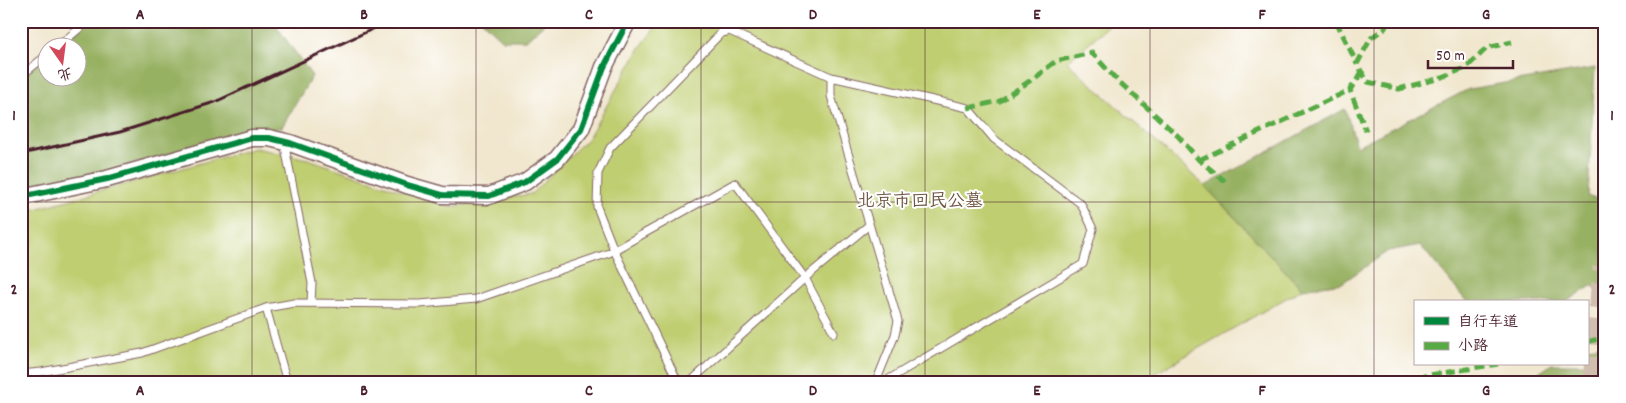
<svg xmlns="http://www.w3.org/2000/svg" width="1626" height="403" font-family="Dekko,'LXGW WenKai TC',sans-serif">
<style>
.green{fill:#bfce70;stroke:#84764e}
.forest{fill:#97b162;stroke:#706846}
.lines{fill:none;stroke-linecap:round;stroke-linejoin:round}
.motorway-tunnel{stroke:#d0bfae;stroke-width:25;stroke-dasharray:25 12;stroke-linecap:butt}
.service-casing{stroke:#846564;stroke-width:9}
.minor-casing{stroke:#846564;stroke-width:16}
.tertiary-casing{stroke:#846564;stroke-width:19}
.service{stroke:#fff;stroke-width:7}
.minor{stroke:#fff;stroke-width:14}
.tertiary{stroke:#fff;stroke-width:16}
.rail{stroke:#4a1f2b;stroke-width:3}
.quiet{stroke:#57aa44;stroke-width:5;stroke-dasharray:10 5;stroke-linecap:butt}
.cycleway-casing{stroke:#fff;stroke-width:9}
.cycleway{stroke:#00873e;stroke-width:6}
.grid{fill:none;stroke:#4a1f2b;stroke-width:1;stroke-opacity:0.55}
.labels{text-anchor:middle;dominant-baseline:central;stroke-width:4;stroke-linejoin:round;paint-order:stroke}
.park-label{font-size:18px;fill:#6d5440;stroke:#fff}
.neatline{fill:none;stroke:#4a1f2b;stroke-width:2}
.grid-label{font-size:16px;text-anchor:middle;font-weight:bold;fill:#4a1f2b}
</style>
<rect width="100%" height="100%" fill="#fff"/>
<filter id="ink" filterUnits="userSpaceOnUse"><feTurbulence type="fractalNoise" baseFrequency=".02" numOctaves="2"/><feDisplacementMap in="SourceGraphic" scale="10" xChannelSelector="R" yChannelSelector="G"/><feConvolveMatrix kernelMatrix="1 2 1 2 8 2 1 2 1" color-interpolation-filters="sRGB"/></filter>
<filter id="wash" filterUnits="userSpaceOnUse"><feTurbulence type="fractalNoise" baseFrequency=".0096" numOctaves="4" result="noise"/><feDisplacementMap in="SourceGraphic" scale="20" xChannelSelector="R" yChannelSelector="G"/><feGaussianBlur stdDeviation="1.12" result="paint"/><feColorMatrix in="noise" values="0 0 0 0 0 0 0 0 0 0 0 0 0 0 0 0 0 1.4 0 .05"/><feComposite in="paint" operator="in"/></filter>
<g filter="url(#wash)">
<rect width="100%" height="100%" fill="#f1e7cf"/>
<polygon class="green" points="660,21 1114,21 1067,62 1205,186 1302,289 1140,382 21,382 21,213 255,148 308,159 450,207 531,194 588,138 640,48"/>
<g class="forest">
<polygon points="91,21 273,21 312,76 282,127 244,134 110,170 21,188 21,72 47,53 48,78 78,78 78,48 55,47"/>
<polygon points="482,21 547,21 526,40 502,40"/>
<polygon points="1595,68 1588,197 1605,199 1605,299 1593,285 1566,302 1467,302 1420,245 1388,251 1342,283 1302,289 1205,186 1345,109 1357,146 1469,89"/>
<polygon points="1605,345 1605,382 1526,382 1552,364 1587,364 1587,347"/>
</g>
</g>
<g filter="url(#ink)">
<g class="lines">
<polyline class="motorway-tunnel" points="1595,382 1605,267"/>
<g class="service-casing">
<g id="service">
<polyline points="56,48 88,21"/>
<polyline points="21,76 48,54"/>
<polyline points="284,142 312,283 311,303"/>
<polyline points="266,308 287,382"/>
<polyline points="21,374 41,372 142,353 266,308 294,303 420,304 476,299 609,253 735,183 805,278 834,333"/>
<polyline points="678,382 614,250 597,207 598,173 610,148 725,29 831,77"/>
<polyline points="690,382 805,278 869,225"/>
<polyline points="876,382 895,335 898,321 831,96 831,77 968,108 994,139 1081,204 1093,229 1083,264 889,379 889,382"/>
</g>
</g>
<g class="minor-casing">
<polyline id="minor" points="725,29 733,21"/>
</g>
<g class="tertiary-casing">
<polyline id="tertiary" points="21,197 107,179 252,138 269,138 290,143 407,185 442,195 489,196 525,182 557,159 581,129 604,67 628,21"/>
</g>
<use href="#service" class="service"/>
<use href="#minor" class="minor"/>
<use href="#tertiary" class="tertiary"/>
<polyline class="rail" points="21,154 120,132 215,102 390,21"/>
<g class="quiet">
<polyline points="1336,21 1357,64"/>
<polyline points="1388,21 1385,28 1371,38 1357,64 1368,82 1399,89 1437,79 1466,68 1487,48 1512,42"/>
<polyline points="1362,72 1350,90 1366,131"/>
<polyline points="968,108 1000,101 1034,78 1056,61 1092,53 1115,78 1178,136 1199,160 1225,181"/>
<polyline points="1199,160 1350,90"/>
<polyline points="1587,342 1605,337"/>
<polyline points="1403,382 1405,379 1498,364"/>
</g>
<g class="cycleway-casing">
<polyline id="cycleway" points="21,197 107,179 252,138 269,138 290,143 407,185 442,195 489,196 525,182 557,159 581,129 604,67 628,21"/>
</g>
<use href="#cycleway" class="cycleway"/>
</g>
</g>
<path class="grid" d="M 252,21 L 252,382M 476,21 L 476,382M 701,21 L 701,382M 925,21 L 925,382M 1150,21 L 1150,382M 1374,21 L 1374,382M 21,202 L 1605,202"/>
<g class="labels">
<g class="park-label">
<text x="920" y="202">北京市回民公墓</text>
</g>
</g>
<rect width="1626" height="403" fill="none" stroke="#fff" stroke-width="55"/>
<rect x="1414" y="300" width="175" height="65" fill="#ffffff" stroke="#b7a5aa"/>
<rect x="1424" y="317" width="25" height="8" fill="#00873e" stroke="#b7a5aa"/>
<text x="1458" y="326" font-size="15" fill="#4a1f2b">自行车道</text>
<rect x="1424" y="342" width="25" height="8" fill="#57aa44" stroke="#b7a5aa"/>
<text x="1458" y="350" font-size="15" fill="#4a1f2b">小路</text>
<g transform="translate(62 62) rotate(166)"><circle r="24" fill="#ffffff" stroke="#b7a5aa"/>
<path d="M0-4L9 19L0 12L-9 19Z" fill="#d1495b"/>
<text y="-8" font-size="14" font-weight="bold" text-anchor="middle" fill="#4a1f2b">北</text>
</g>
<path d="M1428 60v8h85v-8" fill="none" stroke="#4a1f2b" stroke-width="2.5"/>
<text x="1436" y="60" font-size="15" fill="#4a1f2b" stroke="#ffffff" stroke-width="4" paint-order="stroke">50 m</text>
<rect x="28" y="28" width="1570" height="348" class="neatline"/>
<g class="grid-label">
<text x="140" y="19">A</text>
<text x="364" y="19">B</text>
<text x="589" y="19">C</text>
<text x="813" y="19">D</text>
<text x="1037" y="19">E</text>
<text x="1262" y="19">F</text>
<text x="1486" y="19">G</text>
<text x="14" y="120">1</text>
<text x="1612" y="120">1</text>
<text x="14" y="294">2</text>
<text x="1612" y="294">2</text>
<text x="140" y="395">A</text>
<text x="364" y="395">B</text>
<text x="589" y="395">C</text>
<text x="813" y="395">D</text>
<text x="1037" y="395">E</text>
<text x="1262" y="395">F</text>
<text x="1486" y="395">G</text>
</g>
</svg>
